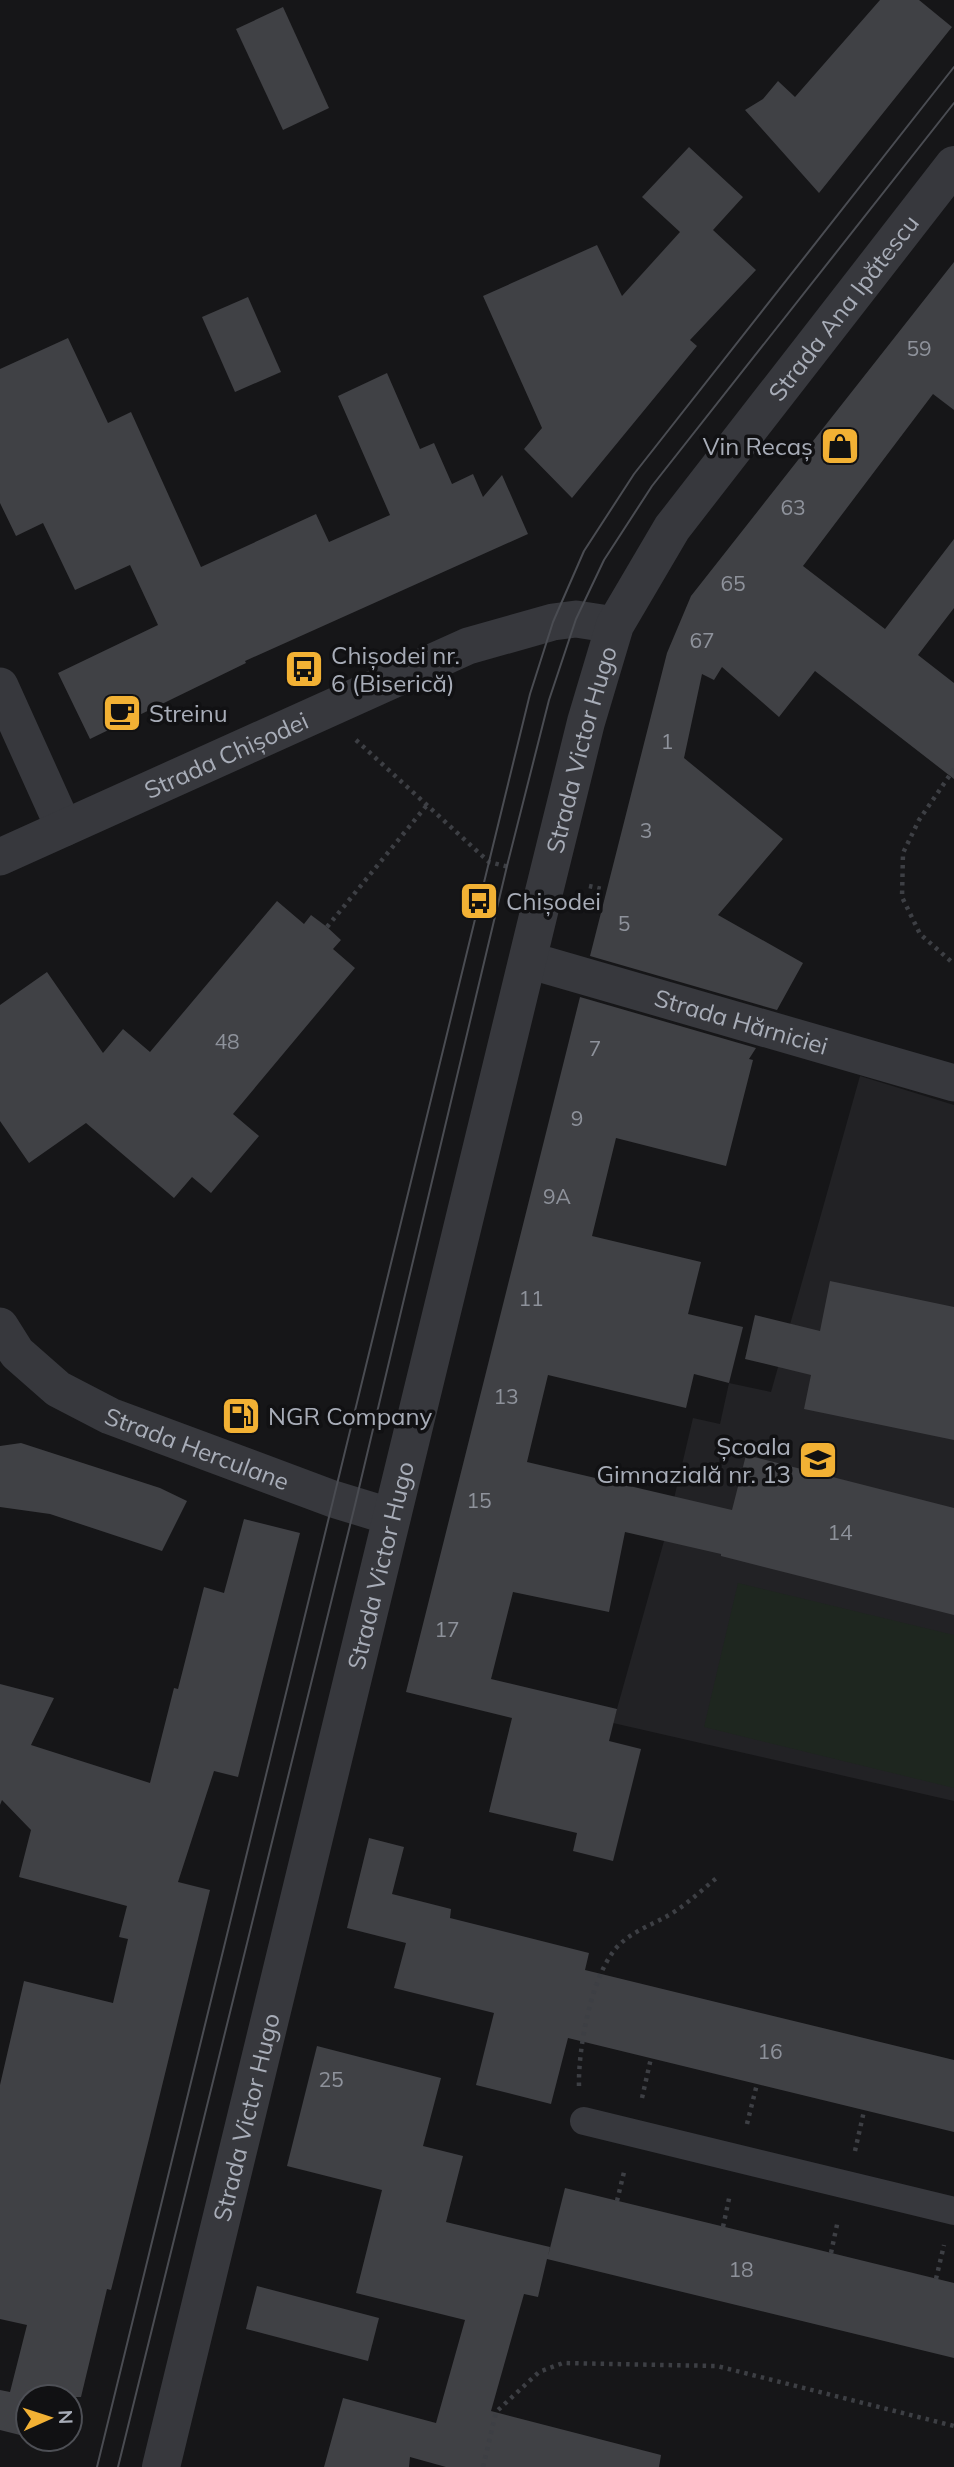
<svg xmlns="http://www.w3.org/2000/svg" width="954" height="2467" font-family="Mulish,sans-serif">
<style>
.built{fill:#222225}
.pitch{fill:#1e261f}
.building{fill:#404145}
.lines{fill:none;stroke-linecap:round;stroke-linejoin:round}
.path{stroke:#3d3f44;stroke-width:4.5;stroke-dasharray:3.5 5;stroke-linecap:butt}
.pedestrian{stroke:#37383d;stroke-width:28}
.minor{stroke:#37383d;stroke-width:37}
.tertiary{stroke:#37383d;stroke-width:38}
.tram{stroke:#4a4c52;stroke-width:2}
.labels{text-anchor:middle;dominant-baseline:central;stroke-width:7;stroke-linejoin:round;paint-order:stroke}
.number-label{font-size:21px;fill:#8e929b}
.street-label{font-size:24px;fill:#a8adb8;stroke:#111113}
.poi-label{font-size:24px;fill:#a8adb8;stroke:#111113;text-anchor:start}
</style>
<rect width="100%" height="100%" fill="#161618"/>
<polygon class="built" points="860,1076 954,1105 954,1801 613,1723 664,1541 693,1418 720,1424 729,1383 771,1392"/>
<polygon class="pitch" points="738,1583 954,1635 954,1788 704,1727"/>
<g class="building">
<polygon points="880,0 919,0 952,27 819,193 745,110 763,99 778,81 795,97"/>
<polygon points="283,7 329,108 283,130 236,29"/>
<polygon points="689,147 743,197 713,230 756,270 690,340 697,346 572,498 524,449 542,428 483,296 597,245 622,296 680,232 642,197"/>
<polygon points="954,262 954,410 933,394 803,566 885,629 954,539 954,608 918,655 954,683 954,779 815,671 779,717 722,667 714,680 702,674 684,758 783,839 718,915 803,963 777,1010 590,956 667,653 691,596"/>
<polygon points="248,297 281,372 235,392 202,317"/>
<polygon points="68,338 108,423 131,412 201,567 316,514 329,542 390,515 338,396 387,373 420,449 434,443 452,484 473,474 483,497 502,475 528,534 245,661 246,663 90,739 58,673 158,625 130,565 75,590 43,523 16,536 0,503 0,369"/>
<polygon points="277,901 304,924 311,915 327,927 341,940 333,949 355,968 233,1114 259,1136 211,1193 192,1177 174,1198 86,1123 29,1163 0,1121 0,1005 47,972 103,1053 123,1029 150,1052"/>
<polygon points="580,997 756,1048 749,1059 753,1060 726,1166 616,1138 592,1236 701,1262 688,1314 743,1327 729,1383 694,1374 686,1408 548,1375 527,1462 732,1510 746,1455 954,1508 954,1615 721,1556 721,1554 625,1532 609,1612 513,1592 491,1679 617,1709 609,1741 641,1749 613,1861 573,1851 577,1833 489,1812 512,1718 406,1692"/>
<polygon points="830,1281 954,1307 954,1440 804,1409 811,1375 745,1359 755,1315 820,1331"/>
<polygon points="21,1443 160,1488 187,1501 162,1551 50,1514 0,1507 0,1446"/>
<polygon points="244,1519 300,1533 238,1777 214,1771 178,1882 210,1890 150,2135 111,2290 107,2289 81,2397 28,2397 28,2437 0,2430 0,2390 10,2392 27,2325 0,2319 0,2085 24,1981 113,2003 128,1939 119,1937 127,1906 19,1877 31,1830 2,1800 0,1805 0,1684 54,1698 31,1745 150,1783 174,1688 178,1689 204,1587 224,1593"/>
<polygon points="369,1838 404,1847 392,1894 451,1909 450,1918 589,1953 585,1970 954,2060 954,2132 568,2038 551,2104 476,2085 494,2013 394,1988 406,1943 347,1928"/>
<polygon points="317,2046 441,2078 423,2146 463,2156 446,2222 550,2247 548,2256 565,2188 954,2283 954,2358 547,2259 538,2297 524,2294 491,2411 661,2455 659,2467 446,2467 410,2457 409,2467 324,2467 343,2398 436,2423 465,2320 356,2293 382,2190 287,2166"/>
<polygon points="257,2286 379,2318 368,2361 246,2329"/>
</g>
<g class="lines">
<g class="path">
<polyline points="356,740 489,862 509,867"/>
<polyline points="954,769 919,820 903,853 902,897 920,934 954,964"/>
<polyline points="589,886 602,889"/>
<polyline points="327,927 427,805"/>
<path d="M 579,2086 C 578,2048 592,1969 621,1943 C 638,1928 658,1923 677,1910 C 692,1900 705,1887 719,1876"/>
<polyline points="642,2098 651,2058"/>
<polyline points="747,2124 757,2084"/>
<polyline points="855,2151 864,2111"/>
<polyline points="617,2201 625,2168"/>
<polyline points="723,2227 730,2194"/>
<polyline points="831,2253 838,2220"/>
<polyline points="936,2279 944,2245"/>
<polyline points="483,2467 496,2412 539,2372 563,2363 717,2366 954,2426"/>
</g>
<polyline class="pedestrian" points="584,2121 954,2211"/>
<g class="minor">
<polyline points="0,686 64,828"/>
<path id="s1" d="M 0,857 L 468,646 L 553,622 L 576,619 L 615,625"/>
<path id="s2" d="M 528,960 L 954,1083"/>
<path id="s3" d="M 0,1326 L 17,1353 L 58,1389 L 110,1416 L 333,1499 L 392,1517"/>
</g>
<path class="tertiary" id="s4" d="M 161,2467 L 540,908 L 586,722 L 615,625 L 672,528 L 954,165"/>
<g class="tram">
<polyline points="97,2467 489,862 530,694 553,622 584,551 634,474 954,67"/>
<polyline points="118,2467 355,1505 507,866 549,700 576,619 604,560 652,486 954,103"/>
</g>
</g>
<defs>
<g id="shop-square" transform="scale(2.0125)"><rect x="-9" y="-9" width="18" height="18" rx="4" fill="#f2b134" stroke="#111113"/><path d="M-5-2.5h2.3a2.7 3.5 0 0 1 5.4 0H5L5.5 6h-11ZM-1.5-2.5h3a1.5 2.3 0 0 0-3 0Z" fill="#111"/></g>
<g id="bus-square" transform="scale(2.0125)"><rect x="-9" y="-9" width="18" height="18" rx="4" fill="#f2b134" stroke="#111113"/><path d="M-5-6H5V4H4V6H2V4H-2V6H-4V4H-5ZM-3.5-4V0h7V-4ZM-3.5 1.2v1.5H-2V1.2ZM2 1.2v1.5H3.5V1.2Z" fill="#111"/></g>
<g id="cafe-square" transform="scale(2.0125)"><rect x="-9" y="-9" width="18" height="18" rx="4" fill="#f2b134" stroke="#111113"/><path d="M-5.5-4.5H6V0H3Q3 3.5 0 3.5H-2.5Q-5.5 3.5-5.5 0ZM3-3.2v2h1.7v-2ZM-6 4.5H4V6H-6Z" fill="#111"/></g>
<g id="fuel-square" transform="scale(2.0125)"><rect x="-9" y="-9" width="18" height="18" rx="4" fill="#f2b134" stroke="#111113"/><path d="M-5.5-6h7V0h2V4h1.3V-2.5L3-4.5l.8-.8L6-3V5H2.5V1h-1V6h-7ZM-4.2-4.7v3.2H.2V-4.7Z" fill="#111"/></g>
<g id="school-square" transform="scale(2.0125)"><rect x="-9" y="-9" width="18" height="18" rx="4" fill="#f2b134" stroke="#111113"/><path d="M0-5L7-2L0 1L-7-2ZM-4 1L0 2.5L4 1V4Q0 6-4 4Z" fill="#111"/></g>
</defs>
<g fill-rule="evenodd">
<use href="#shop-square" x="840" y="446"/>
<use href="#bus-square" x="304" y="669"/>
<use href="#cafe-square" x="122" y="713"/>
<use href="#bus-square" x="479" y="901"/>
<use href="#fuel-square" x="241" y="1416"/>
<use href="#school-square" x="818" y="1460"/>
</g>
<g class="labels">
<g class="number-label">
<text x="919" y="348">59</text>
<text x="793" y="507">63</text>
<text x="733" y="583">65</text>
<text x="702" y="640">67</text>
<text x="667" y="741">1</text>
<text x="646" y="830">3</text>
<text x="624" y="923">5</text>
<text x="227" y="1041">48</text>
<text x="595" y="1048">7</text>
<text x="577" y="1118">9</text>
<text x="557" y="1196">9A</text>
<text x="531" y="1298">11</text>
<text x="506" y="1396">13</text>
<text x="479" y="1500">15</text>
<text x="840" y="1532">14</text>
<text x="447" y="1629">17</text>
<text x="770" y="2051">16</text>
<text x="331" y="2079">25</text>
<text x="741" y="2269">18</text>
</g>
<g class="street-label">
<text stroke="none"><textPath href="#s4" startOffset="2289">Strada Ana Ipătescu</textPath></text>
<text stroke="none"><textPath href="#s4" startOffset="1768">Strada Victor Hugo</textPath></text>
<text stroke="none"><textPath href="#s1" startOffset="248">Strada Chișodei</textPath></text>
<text stroke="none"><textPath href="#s2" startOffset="222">Strada Hărniciei</textPath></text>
<text stroke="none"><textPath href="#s3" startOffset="238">Strada Herculane</textPath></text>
<text stroke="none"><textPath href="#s4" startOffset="928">Strada Victor Hugo</textPath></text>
<text stroke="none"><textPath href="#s4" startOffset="360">Strada Victor Hugo</textPath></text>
</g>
<g class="poi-label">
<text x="813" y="446" text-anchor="end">Vin Recaș</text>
<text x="331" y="655">Chișodei nr.<tspan x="331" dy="28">6 (Biserică)</tspan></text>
<text x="149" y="713">Streinu</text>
<text x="506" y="901">Chișodei</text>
<text x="268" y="1416">NGR Company</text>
<text x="791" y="1446" text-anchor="end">Școala<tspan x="791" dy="28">Gimnazială nr. 13</tspan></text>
</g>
</g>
<g transform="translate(49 2418) rotate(87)"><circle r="33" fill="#111113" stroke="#4d4f55" stroke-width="2"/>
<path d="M0-5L12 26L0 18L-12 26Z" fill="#f2b134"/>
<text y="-10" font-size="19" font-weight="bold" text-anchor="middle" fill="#a8adb8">N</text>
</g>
</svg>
